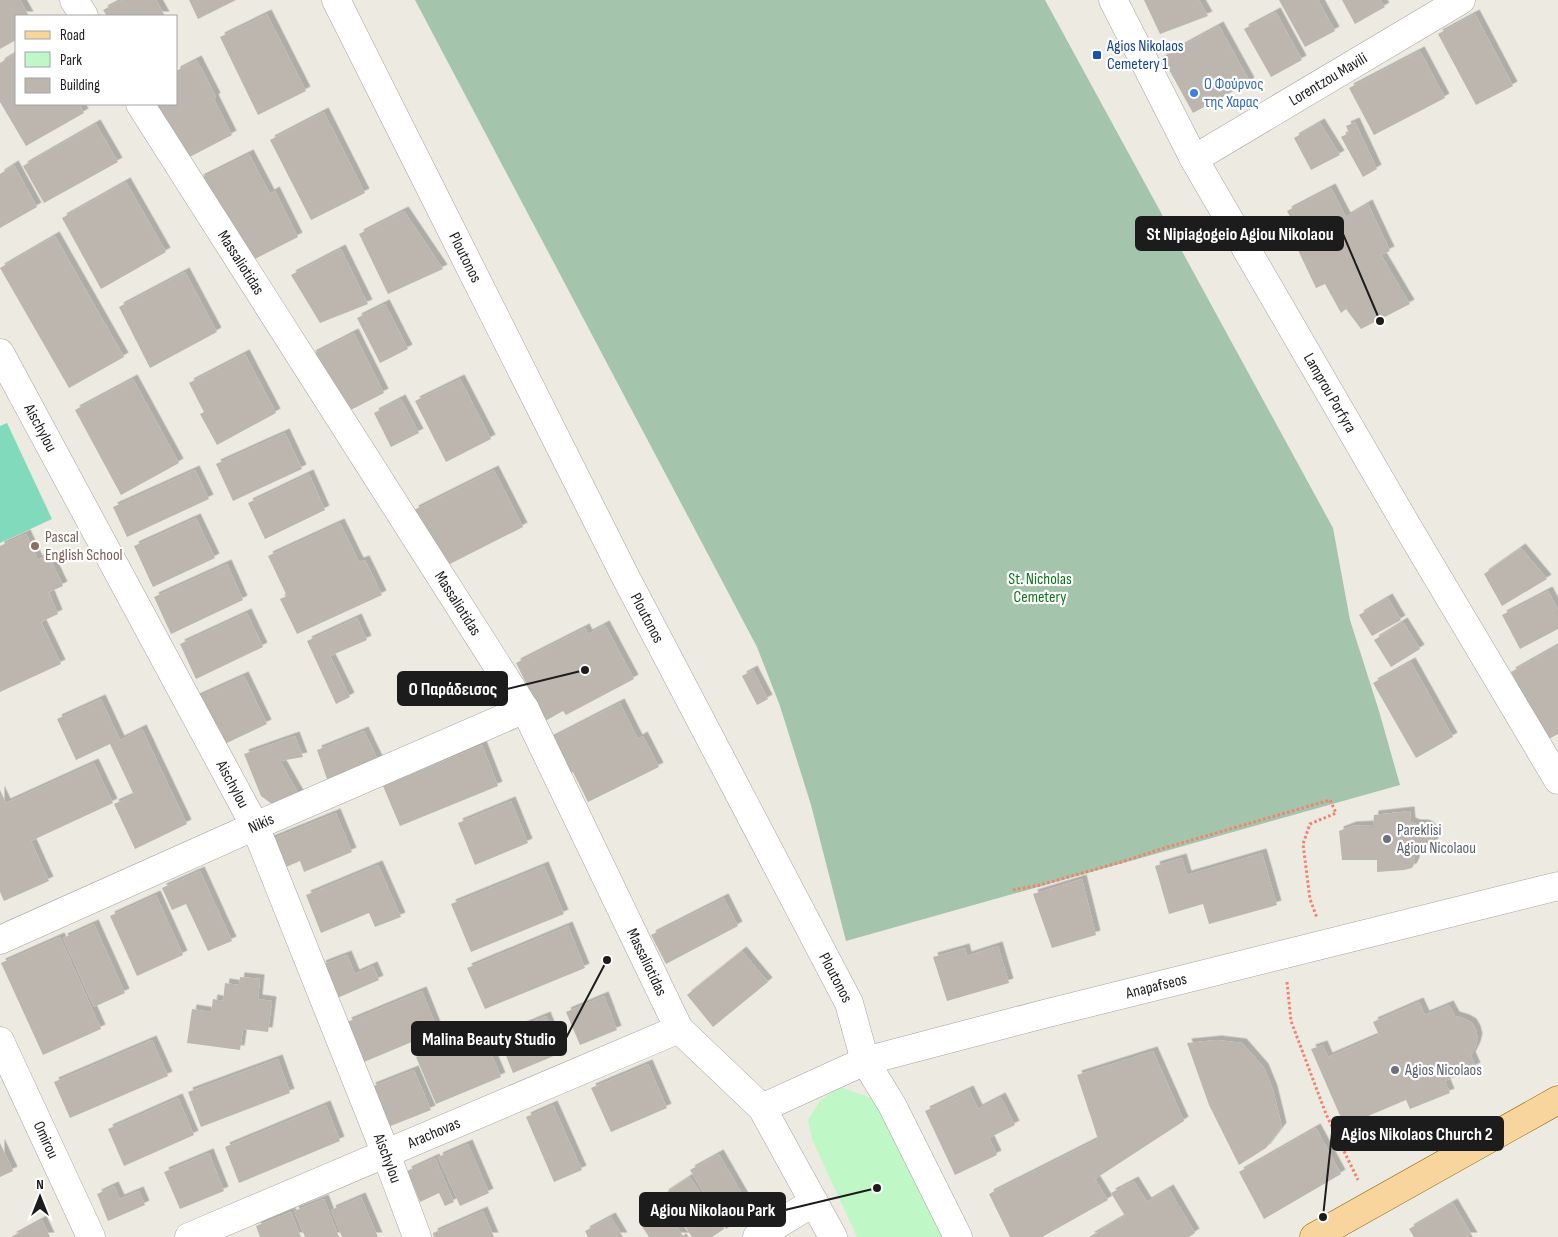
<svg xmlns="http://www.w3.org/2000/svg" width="1558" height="1237" font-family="'Sofia Sans Condensed',sans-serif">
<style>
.cemetery{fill:#a4c5ab}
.park{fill:#bff7c6}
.pitch{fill:#82dabc}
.building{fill:#bdb6af;filter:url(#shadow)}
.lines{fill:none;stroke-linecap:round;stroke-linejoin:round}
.minor-casing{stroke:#a3a3a3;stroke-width:29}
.major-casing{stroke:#8e6806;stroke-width:29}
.path{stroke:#f4816c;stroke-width:3;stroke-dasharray:2.5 2.5;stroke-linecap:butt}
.minor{stroke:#fff;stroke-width:28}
.major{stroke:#f8d59c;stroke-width:28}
.transit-dot{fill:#1a4fb4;stroke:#fff;stroke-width:2}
.shop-dot{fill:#3f7fe0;stroke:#fff;stroke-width:2}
.education-dot{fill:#8d6e63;stroke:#fff;stroke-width:2}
.worship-dot{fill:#6b7280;stroke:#fff;stroke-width:2}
.labels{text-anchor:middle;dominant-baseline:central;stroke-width:4.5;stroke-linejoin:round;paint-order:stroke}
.transit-label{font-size:16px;fill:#164399;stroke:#fff;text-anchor:start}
.street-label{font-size:16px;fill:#1c1c1c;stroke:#fff}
.shop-label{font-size:16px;fill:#366cbe;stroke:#fff;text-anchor:start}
.education-label{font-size:16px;fill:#785e54;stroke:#fff;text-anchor:start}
.park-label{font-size:16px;fill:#0f741d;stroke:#fff}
.worship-label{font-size:16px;fill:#5b616d;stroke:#fff;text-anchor:start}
.leader{fill:none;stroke:#1c1c1c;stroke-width:2}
.callout-dot{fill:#1c1c1c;stroke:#fff;stroke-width:2}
.callout{fill:#1c1c1c;stroke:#1c1c1c;stroke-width:2}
.callout-label{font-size:18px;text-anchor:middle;font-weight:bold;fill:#fff}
</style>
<defs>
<filter id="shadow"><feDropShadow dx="4.5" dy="-4.5" stdDeviation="0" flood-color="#0004"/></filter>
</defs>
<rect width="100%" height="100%" fill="#edeae2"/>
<polygon class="cemetery" points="415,0 1045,0 1333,528 1350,620 1379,711 1400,785 846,941 811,805 780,706 757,647"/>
<polygon class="park" points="840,1087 875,1099 943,1237 857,1237 812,1139 808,1120 820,1101"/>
<polygon class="pitch" points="7,423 52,519 0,543 0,426"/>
<g class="building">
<polygon points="0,0 20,0 29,16 16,16 16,40 0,49"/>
<polygon points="122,0 156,0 165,16 107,16 103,10"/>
<polygon points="189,0 236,0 198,19"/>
<polygon points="1144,0 1199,0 1208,16 1160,34"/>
<polygon points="1279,0 1318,0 1335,31 1305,47"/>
<polygon points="1342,0 1380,0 1385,7 1355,24"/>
<polygon points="1276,12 1302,60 1271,77 1244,29"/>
<polygon points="267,14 306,91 258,115 220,37"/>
<polygon points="1475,14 1513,86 1476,105 1438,34"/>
<polygon points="1219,26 1250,82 1193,113 1162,57"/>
<polygon points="1420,51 1445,98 1374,135 1349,88"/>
<polygon points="16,53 16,104 79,104 84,113 26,146 0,102 0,63"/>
<polygon points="197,60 216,97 214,99 232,135 180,162 150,104 176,104 176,71"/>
<polygon points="324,112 365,193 311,220 270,140"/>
<polygon points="1355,122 1377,169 1363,177 1341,137 1349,133 1346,126"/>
<polygon points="1320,123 1340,155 1311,170 1294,138"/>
<polygon points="96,124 118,162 44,203 23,166"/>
<polygon points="249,154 270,194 275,191 298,237 249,262 199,179"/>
<polygon points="14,165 37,207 0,228 0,174"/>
<polygon points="126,182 166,252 101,289 62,218"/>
<polygon points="1331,188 1346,217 1368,204 1390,251 1381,255 1410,304 1361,329 1346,309 1341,313 1325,284 1316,288 1296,246 1303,242 1287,211"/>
<polygon points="404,211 443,269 388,294 359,234"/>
<polygon points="55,236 124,357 69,388 0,268"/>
<polygon points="341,249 368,304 320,323 291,275"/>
<polygon points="185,272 217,332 150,368 119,307"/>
<polygon points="385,304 408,349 380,363 357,318"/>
<polygon points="354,333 384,393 341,415 311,355"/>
<polygon points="245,354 276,413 217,445 200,414 204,412 189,383"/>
<polygon points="133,379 179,463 121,495 75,410"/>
<polygon points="460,379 491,439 446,462 415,401"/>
<polygon points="401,399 419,433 391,447 374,413"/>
<polygon points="285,433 302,469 233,501 216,464"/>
<polygon points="195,470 209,499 127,537 113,507"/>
<polygon points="494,470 523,527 442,568 414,510"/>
<polygon points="309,474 325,510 265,539 248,503"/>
<polygon points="196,518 215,558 153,587 134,546"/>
<polygon points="340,523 359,562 365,560 382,595 297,634 280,599 287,596 268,556"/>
<polygon points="26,534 38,560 48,554 63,586 49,592 58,614 41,622 61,664 0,692 0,546"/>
<polygon points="1521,548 1547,579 1502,606 1484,574"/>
<polygon points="227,564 243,600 171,634 154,597"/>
<polygon points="1548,591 1558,610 1558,629 1520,649 1502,615"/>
<polygon points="1388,598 1401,620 1372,636 1359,615"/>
<polygon points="247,613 263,647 196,679 180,644"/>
<polygon points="357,618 367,640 330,656 350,697 336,704 307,641"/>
<polygon points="1403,622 1420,649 1391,667 1374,640"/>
<polygon points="605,625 634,679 566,715 563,711 545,721 516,663 585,628 588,634"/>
<polygon points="1557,646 1558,649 1558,734 1547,740 1511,672"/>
<polygon points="1411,662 1453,737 1416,758 1373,683"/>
<polygon points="753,670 768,699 757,705 742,676"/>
<polygon points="244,676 267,724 216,748 193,699"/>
<polygon points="101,699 120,740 142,729 187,824 135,849 114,804 134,795 110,744 76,760 57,719"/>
<polygon points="620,703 638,739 643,736 659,767 588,802 573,772 564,776 546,741"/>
<polygon points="364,731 378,760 327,779 317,750"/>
<polygon points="295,736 303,757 280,761 301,798 276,807 261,796 244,754"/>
<polygon points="482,745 498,786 400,826 383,786"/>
<polygon points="94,763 113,803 31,841 49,881 4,901 0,892 0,790 6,803"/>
<polygon points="511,801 528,843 475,865 458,823"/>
<polygon points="1410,811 1411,822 1416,824 1424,824 1429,826 1433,831 1434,842 1427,852 1415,852 1415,862 1412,868 1404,870 1377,872 1377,860 1342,860 1339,831 1352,826 1373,825 1374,815"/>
<polygon points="336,813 352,852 304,872 300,861 279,870 267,841"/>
<polygon points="1262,853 1277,905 1209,924 1203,904 1169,914 1155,866 1182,858 1187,875"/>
<polygon points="378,865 401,917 375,927 369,913 321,933 306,895"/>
<polygon points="544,866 564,914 471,952 451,904"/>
<polygon points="200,871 232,941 208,951 186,904 172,910 162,888"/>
<polygon points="1082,879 1096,935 1052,948 1033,894"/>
<polygon points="156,895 183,955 137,976 110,916"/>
<polygon points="724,898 738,926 666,964 651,935"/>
<polygon points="94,924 125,993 94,1007 63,938"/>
<polygon points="568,926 585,968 485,1009 467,968"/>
<polygon points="60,937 101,1029 43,1055 1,963"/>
<polygon points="998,946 1009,983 947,1001 933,957 965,948 967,956"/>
<polygon points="742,951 768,982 713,1027 687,995"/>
<polygon points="347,955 355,974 373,966 379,980 335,999 321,965"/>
<polygon points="240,977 260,979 258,999 272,1001 268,1032 243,1029 240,1050 187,1043 192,1009 211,1012 213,999 223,1001 225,983 239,985"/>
<polygon points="422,991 438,1031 364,1062 347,1022"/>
<polygon points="604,996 617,1030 580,1045 566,1012"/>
<polygon points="1419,1002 1425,1015 1449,1005 1455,1016 1465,1019 1472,1023 1476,1030 1478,1038 1476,1046 1471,1056 1476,1067 1445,1081 1450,1093 1410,1109 1406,1100 1354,1122 1358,1130 1348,1134 1311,1049 1323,1045 1328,1057 1379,1035 1373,1022"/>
<polygon points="546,1016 561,1053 513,1073 498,1036"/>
<polygon points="481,1030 501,1077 436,1104 416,1057"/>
<polygon points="152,1040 168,1076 70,1118 54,1082"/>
<polygon points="1217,1040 1242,1043 1264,1068 1273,1090 1282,1127 1266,1148 1239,1165 1209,1105 1187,1043"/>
<polygon points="1153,1051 1184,1121 1095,1179 1108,1200 1042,1237 1010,1237 989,1194 1098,1139 1077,1075"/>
<polygon points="278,1059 290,1093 201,1127 188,1092"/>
<polygon points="648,1064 667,1108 611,1132 591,1088"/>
<polygon points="414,1070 431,1110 388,1127 371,1087"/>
<polygon points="969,1090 978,1109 1001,1097 1015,1125 989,1138 997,1155 955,1175 925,1111"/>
<polygon points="178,1098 194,1135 124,1166 108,1129"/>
<polygon points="326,1105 340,1141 239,1183 225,1147"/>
<polygon points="553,1105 582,1170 554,1182 526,1117"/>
<polygon points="1316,1128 1341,1174 1264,1219 1239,1172"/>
<polygon points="0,1143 13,1171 0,1177"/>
<polygon points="468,1144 489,1193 460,1206 438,1157"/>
<polygon points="209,1153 224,1191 180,1209 164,1172"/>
<polygon points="719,1154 753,1213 726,1229 690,1170"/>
<polygon points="435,1158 454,1202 445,1206 439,1193 420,1202 407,1171"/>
<polygon points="690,1177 724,1229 712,1237 692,1237 664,1194"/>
<polygon points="1134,1181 1147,1202 1169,1189 1195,1233 1189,1237 1089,1237 1125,1216 1111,1193"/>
<polygon points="114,1186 120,1199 139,1191 145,1205 108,1221 97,1194"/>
<polygon points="361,1197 378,1237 342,1237 331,1210"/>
<polygon points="324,1199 339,1237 305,1237 294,1211"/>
<polygon points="1453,1203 1473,1237 1414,1237 1409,1229"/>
<polygon points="665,1207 683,1236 686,1233 689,1237 649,1237 639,1222"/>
<polygon points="483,1211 494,1237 434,1237 433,1233"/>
<polygon points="291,1212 301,1237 260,1237 256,1226"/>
<polygon points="611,1217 623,1237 588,1237 585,1231"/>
<polygon points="42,1220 50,1237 11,1237"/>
</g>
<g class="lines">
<g class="minor-casing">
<g id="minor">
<polyline points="74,0 84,16"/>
<path id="s1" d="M 336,0 L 624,574 L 849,1003 L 865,1061 L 892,1105 L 958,1237"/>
<path id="s2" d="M 1113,0 L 1194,159 L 1407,526 L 1558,780"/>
<path id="s3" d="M 140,104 L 525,709 L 679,1029 L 762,1108 L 833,1237"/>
<path id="s4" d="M 1194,159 L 1461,0"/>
<path id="s5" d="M 0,353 L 255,826 L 386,1154 L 417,1237"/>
<path id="s6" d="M 0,940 L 255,826 L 525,709"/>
<path id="s7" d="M 0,1041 L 91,1237"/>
<path id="s8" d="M 762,1108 L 865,1061 L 1044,1014 L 1558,886"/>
<path id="s9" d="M 189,1237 L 679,1029"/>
<polyline points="757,1237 814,1202"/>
</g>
</g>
<g class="major-casing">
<polyline id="major" points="1314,1237 1558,1100"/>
</g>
<g class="path">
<polyline points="1013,890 1040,885 1128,860 1161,849 1330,800 1336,813 1310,824 1303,844 1310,899 1317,918"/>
<polyline points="1287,982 1291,1021 1326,1114 1358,1180"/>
</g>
<use href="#minor" class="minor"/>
<use href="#major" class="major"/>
</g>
<rect class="transit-dot" x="1092" y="50" width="10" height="10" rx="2.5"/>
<circle class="shop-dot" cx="1194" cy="93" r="5"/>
<circle class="education-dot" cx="35" cy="546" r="5"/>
<g class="worship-dot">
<circle cx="1387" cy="839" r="5"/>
<circle cx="1395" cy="1070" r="5"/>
</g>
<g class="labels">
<g class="transit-label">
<text x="1107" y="46">Agios Nikolaos<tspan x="1107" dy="18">Cemetery 1</tspan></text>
</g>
<g class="street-label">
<text stroke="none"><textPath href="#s4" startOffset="156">Lorentzou Mavili</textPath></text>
<text stroke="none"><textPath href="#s1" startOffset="288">Ploutonos</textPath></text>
<text stroke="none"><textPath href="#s3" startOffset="188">Massaliotidas</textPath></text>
<text stroke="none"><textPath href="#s2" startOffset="449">Lamprou Porfyra</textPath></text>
<text stroke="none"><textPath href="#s5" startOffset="85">Aischylou</textPath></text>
<text stroke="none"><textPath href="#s3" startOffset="592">Massaliotidas</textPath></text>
<text stroke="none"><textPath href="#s1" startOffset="692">Ploutonos</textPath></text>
<text stroke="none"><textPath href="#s5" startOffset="490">Aischylou</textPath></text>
<text stroke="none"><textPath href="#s6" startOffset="286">Nikis</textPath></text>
<text stroke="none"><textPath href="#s3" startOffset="998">Massaliotidas</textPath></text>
<text stroke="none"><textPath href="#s1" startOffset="1098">Ploutonos</textPath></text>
<text stroke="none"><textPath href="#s8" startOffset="414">Anapafseos</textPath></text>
<text stroke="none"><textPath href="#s9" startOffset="266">Arachovas</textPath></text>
<text stroke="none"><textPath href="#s7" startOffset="109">Omirou</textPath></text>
<text stroke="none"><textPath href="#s5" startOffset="895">Aischylou</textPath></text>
</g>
<g class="shop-label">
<text x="1204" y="84">Ο Φούρνος<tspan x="1204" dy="18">της Χαρας</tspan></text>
</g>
<g class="education-label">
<text x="45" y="537">Pascal<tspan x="45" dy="18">English School</tspan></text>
</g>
<g class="park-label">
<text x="1040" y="579">St. Nicholas<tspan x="1040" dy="18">Cemetery</tspan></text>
</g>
<g class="worship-label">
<text x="1397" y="830">Pareklisi<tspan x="1397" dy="18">Agiou Nicolaou</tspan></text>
<text x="1405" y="1070">Agios Nicolaos</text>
</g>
</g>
<path class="leader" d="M1380 321L1343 234M585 670L507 689M607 960L566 1038M1323 1217L1332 1133M877 1188L785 1210"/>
<g class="callout-dot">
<circle cx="1380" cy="321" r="5"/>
<circle cx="585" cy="670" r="5"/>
<circle cx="607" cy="960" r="5"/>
<circle cx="1323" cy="1217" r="5"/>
<circle cx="877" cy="1188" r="5"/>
</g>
<g class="callout">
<rect x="1136" y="217" width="207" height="33" rx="5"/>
<rect x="398" y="672" width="109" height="33" rx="5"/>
<rect x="412" y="1022" width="154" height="33" rx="5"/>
<rect x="1332" y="1117" width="171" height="33" rx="5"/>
<rect x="640" y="1193" width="145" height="33" rx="5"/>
</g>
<g class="callout-label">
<text x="1240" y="240">St Nipiagogeio Agiou Nikolaou</text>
<text x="453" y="695">Ο Παράδεισος</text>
<text x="489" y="1045">Malina Beauty Studio</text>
<text x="1417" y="1140">Agios Nikolaos Church 2</text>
<text x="713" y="1216">Agiou Nikolaou Park</text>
</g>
<rect x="15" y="15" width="162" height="90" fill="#ffffff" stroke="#a4a4a4"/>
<rect x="25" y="31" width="25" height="8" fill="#f8d59c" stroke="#a4a4a4"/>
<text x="60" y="40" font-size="15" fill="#1c1c1c">Road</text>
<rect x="25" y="52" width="25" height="15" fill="#bff7c6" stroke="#a4a4a4"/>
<text x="60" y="65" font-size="15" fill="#1c1c1c">Park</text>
<rect x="25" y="78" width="25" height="15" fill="#bdb6af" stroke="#a4a4a4"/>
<text x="60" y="90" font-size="15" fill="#1c1c1c">Building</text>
<g transform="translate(40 1197)" stroke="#ffffff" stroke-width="4" paint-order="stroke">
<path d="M0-4L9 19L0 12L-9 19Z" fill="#1c1c1c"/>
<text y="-8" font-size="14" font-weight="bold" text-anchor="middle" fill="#1c1c1c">N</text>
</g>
</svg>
